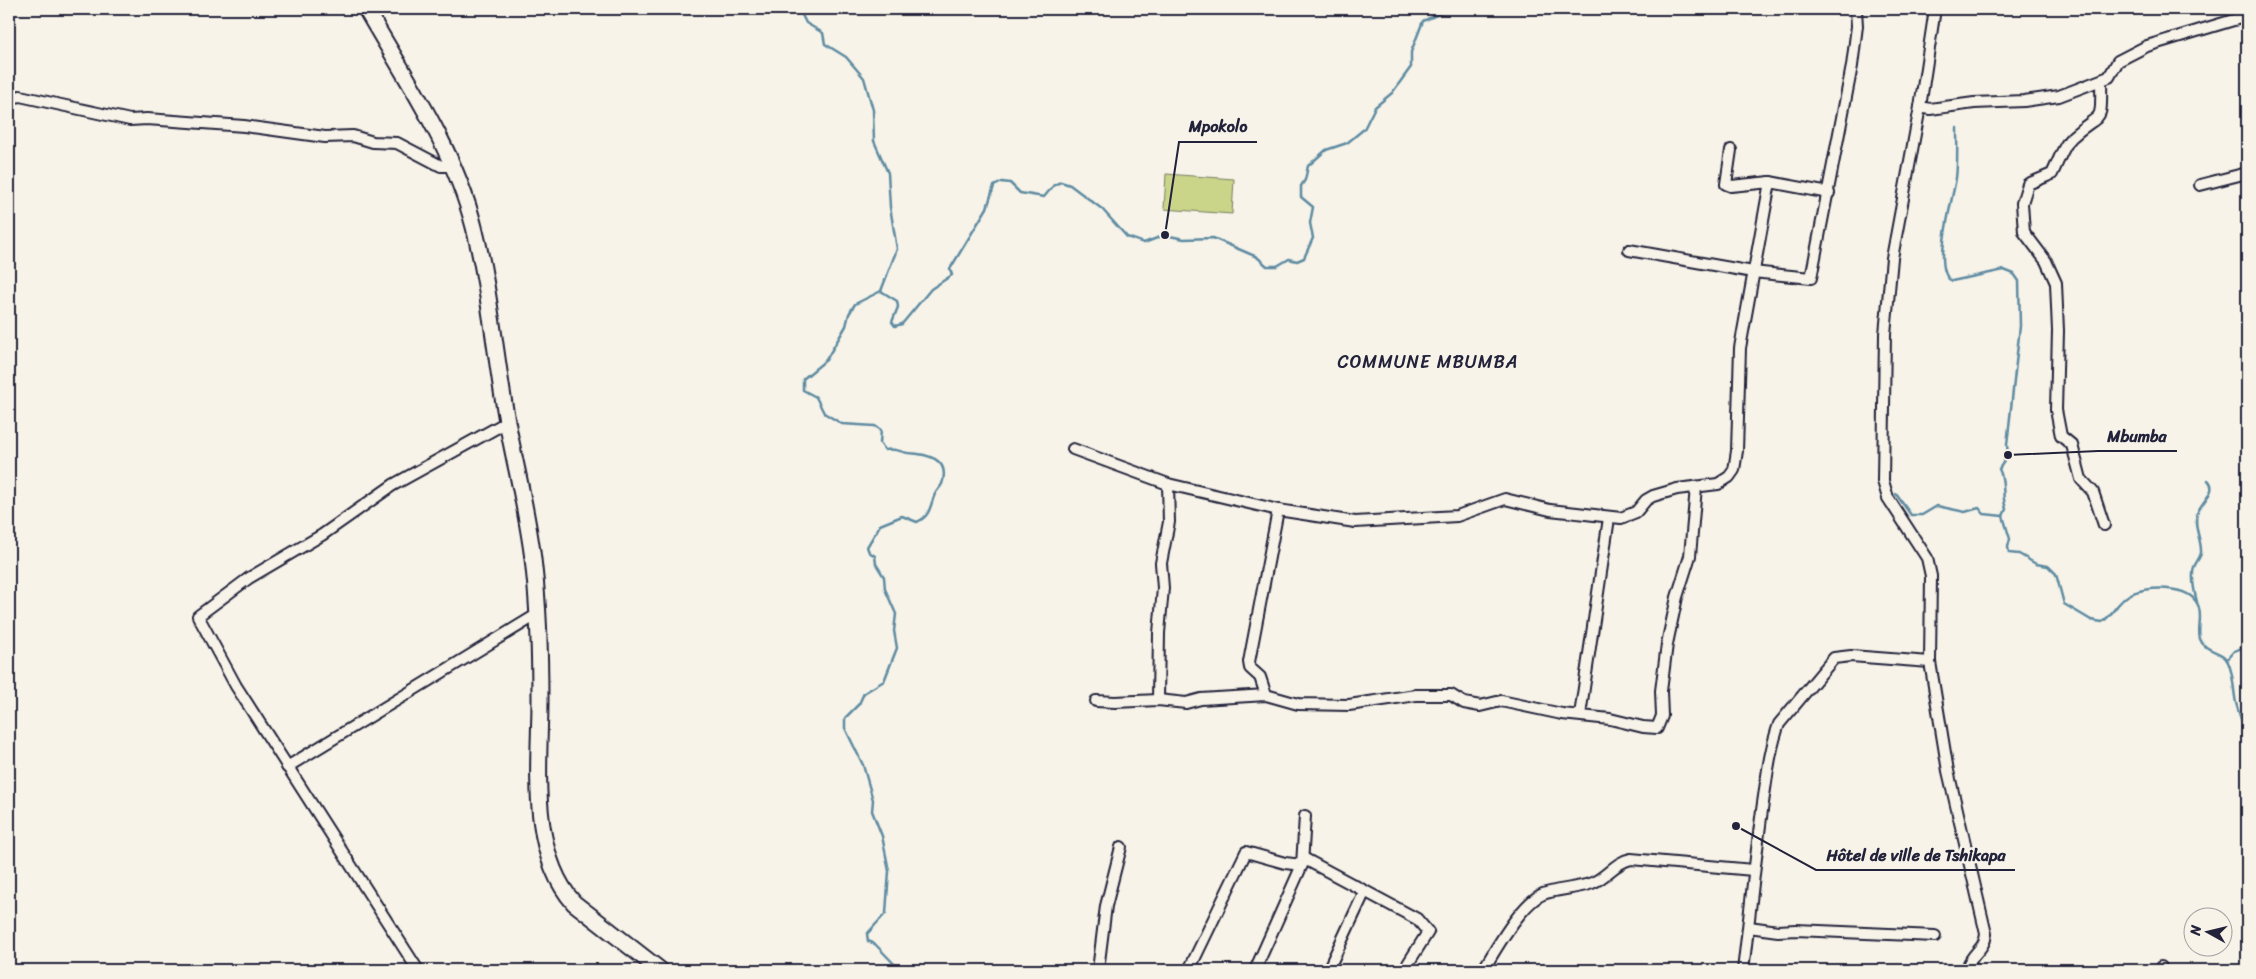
<svg xmlns="http://www.w3.org/2000/svg" width="2256" height="979" font-family="Sriracha,sans-serif">
<style>
.green{fill:#cad589;stroke:#767c62}
.lines{fill:none;stroke-linecap:round;stroke-linejoin:round}
.stream{stroke:#5e8ba2;stroke-width:2.5}
.minor-casing{stroke:#22223b;stroke-width:14}
.secondary-casing{stroke:#22223b;stroke-width:19}
.minor{stroke:#f7f3e8;stroke-width:10}
.secondary{stroke:#f7f3e8;stroke-width:15}
.labels{text-anchor:middle;dominant-baseline:central;stroke-width:5;stroke-linejoin:round;paint-order:stroke}
.quarter-label{font-size:18px;letter-spacing:1px;fill:#22223b;stroke:#f7f3e8}
.leader{fill:none;stroke:#22223b;stroke-width:2}
.callout-dot{fill:#22223b;stroke:#f7f3e8;stroke-width:2}
.callout-label{font-size:16px;text-anchor:middle;font-weight:bold;fill:#22223b;stroke:#f7f3e8;stroke-width:5;stroke-linejoin:round;paint-order:stroke}
</style>
<rect width="100%" height="100%" fill="#f7f3e8"/>
<filter id="ink" filterUnits="userSpaceOnUse"><feTurbulence type="fractalNoise" baseFrequency=".02" numOctaves="2"/><feDisplacementMap in="SourceGraphic" scale="10" xChannelSelector="R" yChannelSelector="G"/><feConvolveMatrix kernelMatrix="1 2 1 2 8 2 1 2 1" color-interpolation-filters="sRGB"/></filter>
<g filter="url(#ink)">
<polygon class="green" points="1166,174 1234,179 1232,214 1164,209"/>
<g class="lines">
<g class="stream">
<path d="M 799,9 L 806,23 L 823,33 L 825,44 L 846,57 L 864,78 L 873,110 L 874,141 L 888,173 L 890,207 L 897,249 L 881,291 L 855,304 L 849,314 L 846,326 L 826,360 L 803,379 L 803,390 L 816,397 L 824,413 L 842,424 L 875,426 L 881,430 L 880,443 L 885,450 C 898,448 899,452 908,453 C 926,454 951,458 942,484 C 940,488 937,490 935,494 C 930,505 931,516 917,522 L 902,516 L 880,525 L 867,547 L 869,552 L 875,556 L 876,564 L 884,577 L 885,589 L 896,614 L 894,631 L 897,648 L 884,681 L 864,693 L 859,704 L 845,718 L 845,728 L 863,765 L 873,800 L 872,811 L 882,836 L 889,871 L 886,913 L 867,934 L 868,941 L 875,944 L 900,970"/>
<path d="M 1957,128 C 1957,144 1958,162 1956,178 C 1953,199 1931,271 1952,281 L 2004,270 L 2014,274 L 2019,281 L 2020,326 L 2007,445 L 2008,455 L 1999,469 C 2006,482 2001,494 2006,509 L 2003,516 L 2010,539 L 2008,547 L 2009,553 L 2019,554 L 2036,564 L 2048,566 L 2056,574 L 2064,604 L 2091,620 L 2102,622 C 2113,615 2117,602 2129,595 C 2145,586 2189,584 2198,605 C 2203,617 2197,628 2200,639 C 2205,653 2223,650 2228,662 C 2234,675 2233,689 2236,703 C 2239,714 2243,725 2247,736"/>
<polyline points="881,291 897,301 898,307 892,322 895,326 902,324 931,289 952,275 950,269 987,208 994,186 1002,182 1010,183 1020,193 1044,197 1054,185 1061,182 1070,185 1102,209 1127,237 1144,243 1165,235 1184,239 1213,238 1257,257 1267,266 1277,266 1289,259 1297,261 1304,258 1313,238 1310,223 1313,207 1301,197 1301,186 1305,180 1308,166 1326,150 1347,143 1364,129 1375,107 1392,93 1411,67 1411,52 1423,21 1450,9"/>
<polyline points="1896,494 1911,515 1922,515 1937,506 1965,512 1979,508 1984,514 2003,516"/>
<path d="M 2197,602 C 2194,591 2191,578 2194,567 C 2196,562 2200,558 2201,553 C 2202,540 2193,527 2197,514 C 2200,502 2219,491 2208,480"/>
<polyline points="2227,659 2234,651 2247,646"/>
</g>
<g class="minor-casing">
<g id="minor">
<path d="M 1935,9 L 1920,107 L 1892,258 L 1885,334 L 1883,481 L 1888,498 L 1927,558 L 1931,576 L 1930,662 L 1948,771 L 1986,934 C 1985,949 1972,953 1968,966 L 1975,970"/>
<path d="M 2101,81 C 2102,127 2102,110 2072,137 C 2063,145 2058,163 2052,174 L 2028,184 L 2022,203 L 2024,232 L 2046,261 L 2056,283 L 2058,331 L 2056,410 L 2061,436 L 2072,445 L 2081,479 L 2093,492 L 2104,525"/>
<polyline points="9,99 20,96 130,120 147,119 244,126 325,137 353,136 373,142 397,143 441,166 453,166"/>
<polyline points="1920,107 1930,109 1974,103 2024,101 2059,96 2109,77 2118,61 2147,46 2247,16"/>
<polyline points="1731,150 1726,184 1731,186 1770,182 1829,193"/>
<polyline points="2200,185 2247,173"/>
<polyline points="1629,250 1753,272 1811,278 1852,66 1857,26 1856,9"/>
<polyline points="1073,449 1168,484 1278,510 1355,522 1457,516 1505,499 1550,510 1621,518 1636,512 1646,500 1653,496 1677,489 1718,484 1729,477 1734,470 1737,451 1740,348 1770,182"/>
<polyline points="1266,695 1260,677 1250,668 1249,662 1278,510"/>
<polyline points="1158,700 1159,633 1163,588 1161,563 1169,522 1168,484"/>
<polyline points="1096,701 1115,702 1158,700 1186,703 1201,699 1266,695 1298,704 1349,705 1416,695 1451,695 1464,703 1480,706 1501,701 1562,714 1610,719 1643,727 1657,728 1662,716 1661,691 1667,644 1677,597 1690,556 1696,487"/>
<polyline points="1580,715 1609,518"/>
<polyline points="287,767 538,614"/>
<polyline points="1303,858 1417,919 1428,932 1404,970"/>
<polyline points="1749,927 1778,931 1796,930 1935,936"/>
<polyline points="2161,967 2161,970"/>
<polyline points="418,970 236,686 198,616 249,578 322,535 393,485 507,422"/>
<polyline points="1098,970 1106,906 1121,847"/>
<polyline points="1189,970 1246,852 1285,863 1302,865"/>
<polyline points="1255,970 1302,865 1305,816"/>
<polyline points="1328,970 1365,891"/>
<path d="M 1483,970 C 1495,951 1521,903 1543,894 C 1556,889 1576,889 1592,883 C 1607,877 1615,862 1631,859 L 1753,870"/>
<path d="M 1743,970 C 1750,914 1755,859 1763,803 C 1767,776 1770,749 1779,724 L 1834,658 L 1851,656 L 1930,662"/>
</g>
</g>
<g class="secondary-casing">
<path id="secondary" d="M 366,9 C 406,79 454,148 474,227 C 490,290 495,356 507,421 C 516,470 529,518 534,568 C 539,612 540,656 540,700 C 540,763 528,851 574,903 L 660,970"/>
</g>
<use href="#minor" class="minor"/>
<use href="#secondary" class="secondary"/>
</g>
</g>
<g class="labels">
<g class="quarter-label">
<text x="1428" y="362">COMMUNE MBUMBA</text>
</g>
</g>
<path class="leader" d="M1165 235L1179 142H1257M2008 455L2098 451H2177M1736 826L1816 870H2015"/>
<g class="callout-dot">
<circle cx="1165" cy="235" r="5"/>
<circle cx="2008" cy="455" r="5"/>
<circle cx="1736" cy="826" r="5"/>
</g>
<g class="callout-label">
<text x="1218" y="132">Mpokolo</text>
<text x="2137" y="442">Mbumba</text>
<text x="1916" y="861">Hôtel de ville de Tshikapa</text>
</g>
<rect width="2256" height="979" fill="none" stroke="#f7f3e8" stroke-width="30"/>
<rect x="15" y="15" width="2226" height="949" fill="none" stroke="#22223b" stroke-width="2" filter="url(#ink)"/>
<g transform="translate(2208 932) rotate(278)"><circle r="24" fill="#f7f3e8" stroke="#a29fa3"/>
<path d="M0-4L9 19L0 12L-9 19Z" fill="#22223b"/>
<text y="-8" font-size="14" font-weight="bold" text-anchor="middle" fill="#22223b">N</text>
</g>
</svg>
